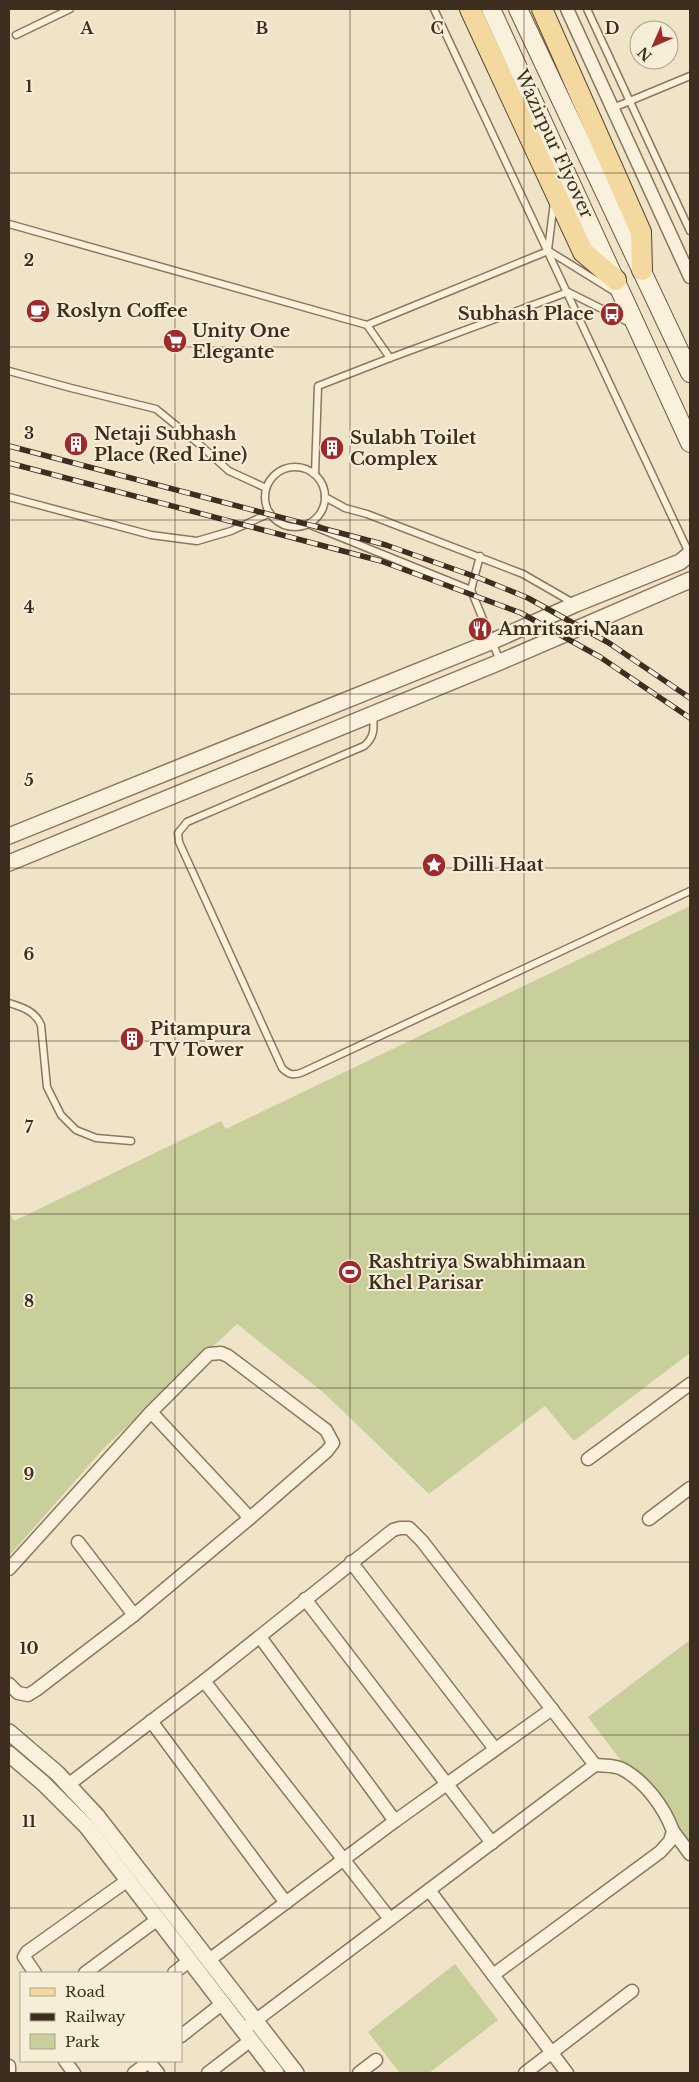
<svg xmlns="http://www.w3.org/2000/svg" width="699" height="2082" font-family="'Libre Baskerville',serif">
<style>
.green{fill:#c9cf9b}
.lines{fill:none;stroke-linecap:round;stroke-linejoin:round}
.service-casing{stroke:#8d765c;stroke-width:9}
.minor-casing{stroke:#8d765c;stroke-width:15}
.tertiary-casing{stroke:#8d765c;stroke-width:18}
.secondary-casing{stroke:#6f573f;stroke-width:20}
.primary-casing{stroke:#5b4430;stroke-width:22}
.service{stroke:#faf1dc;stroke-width:6}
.minor{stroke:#faf1dc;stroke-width:12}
.tertiary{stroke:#faf1dc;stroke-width:15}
.secondary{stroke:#faf1dc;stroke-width:18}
.primary{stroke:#f3d9a0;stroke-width:20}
.rail-casing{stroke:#3d2e20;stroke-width:5.5}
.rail{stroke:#f7eed8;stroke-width:4;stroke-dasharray:11;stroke-linecap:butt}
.grid{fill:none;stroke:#3d2e20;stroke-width:1;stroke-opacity:0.55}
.labels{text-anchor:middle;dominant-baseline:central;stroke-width:4;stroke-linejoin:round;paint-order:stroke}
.street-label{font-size:18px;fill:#3d2e20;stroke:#f7eed8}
.poi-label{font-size:18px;font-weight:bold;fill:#3d2e20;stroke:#f7eed8;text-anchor:start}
.grid-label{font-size:16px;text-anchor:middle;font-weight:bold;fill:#3d2e20;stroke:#f7eed8;stroke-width:4;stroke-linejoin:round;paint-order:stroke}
</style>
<rect width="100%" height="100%" fill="#f0e4c8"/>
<g class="green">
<polygon points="690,906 690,1353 574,1441 545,1406 429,1494 324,1393 237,1324 105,1447 9,1556 9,1212 14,1221 221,1121 226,1129"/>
<polygon points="690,1640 690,1852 588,1717"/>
<polygon points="455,1964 498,2020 429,2073 400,2073 368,2032"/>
</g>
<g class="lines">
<g class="service-casing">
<g id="service">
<polyline points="434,9 689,553"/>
<polyline points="587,9 690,231"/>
<polyline points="16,35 70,9"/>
<polyline points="613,108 690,76"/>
<polyline points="9,224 367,325 390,358 318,386 315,474"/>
<polyline points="548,250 554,202"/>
<polyline points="549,251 615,292"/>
<polyline points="367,325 548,251"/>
<polyline points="390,358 568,292 630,323"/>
<polyline points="9,371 71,388 156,409 199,444 229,471 266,488"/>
<circle cx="295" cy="497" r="30"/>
<polyline points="9,497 151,535 197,541 231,531 270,513"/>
<polyline points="325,497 345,508 367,514 523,574 575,604"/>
<polyline points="308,524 471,590 500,661"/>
<polyline points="471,590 480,556"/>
<path d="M 373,715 C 374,728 375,737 364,746 L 187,822 L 178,833 L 179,842 L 282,1068 C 289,1075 294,1076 303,1072 L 690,891"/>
<path d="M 9,1003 C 22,1007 35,1011 41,1025 L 47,1087 L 61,1115 L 76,1130 L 96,1138 L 131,1141"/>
</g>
</g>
<g class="minor-casing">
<g id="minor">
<polyline points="567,9 690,277"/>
<polyline points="588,1459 690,1384"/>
<polyline points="649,1519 690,1488"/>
<polyline points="78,1542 134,1615"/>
<polyline points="351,1562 495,1749"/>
<polyline points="9,1569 151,1412 209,1354 221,1353 228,1356 326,1430 333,1443 327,1451 250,1518 151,1412"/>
<polyline points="305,1599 492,1843"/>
<polyline points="260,1637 395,1821"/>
<polyline points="204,1681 390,1919"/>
<polyline points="9,1684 18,1693 28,1695 36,1690 134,1615 250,1518"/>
<polyline points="151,1721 286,1903"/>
<polyline points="68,1785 204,1681 393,1530 400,1528 409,1528 422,1541 595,1765 243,2030"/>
<polyline points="673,1831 690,1854"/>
<polyline points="429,1890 567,2073"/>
<polyline points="209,1960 395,1821 552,1709"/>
<polyline points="35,1973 24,1957 27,1952 128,1880"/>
<polyline points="85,1973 158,1919"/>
<polyline points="174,1973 190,1960"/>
<path d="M 493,1975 L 660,1852 L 670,1841 L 673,1831 C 664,1807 645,1781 622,1769 C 615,1765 603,1766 595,1765"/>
<polyline points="181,2036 223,2003"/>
<polyline points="65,2061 74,2073"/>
<polyline points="149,2062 158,2073"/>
<polyline points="9,2066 9,2073"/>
<polyline points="134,2073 150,2061"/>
<polyline points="208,2073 251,2040"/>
<polyline points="359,2073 376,2060"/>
<polyline points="525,2073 632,1991"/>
</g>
</g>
<g class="tertiary-casing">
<g id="tertiary">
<polyline points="9,836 493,641 576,604 680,562 690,554"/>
<polyline points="9,863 500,662 690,580"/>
<polyline points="9,1732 57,1773 97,1816 296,2073"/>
<polyline points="9,1754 43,1783 87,1827 276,2073"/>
</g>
</g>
<g class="secondary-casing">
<g id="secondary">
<polyline points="491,9 690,443"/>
<polyline points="518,9 690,373"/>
</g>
</g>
<g class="primary-casing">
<g id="primary">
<polyline points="470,9 583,252 616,280"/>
<polyline points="542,9 641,232 642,270"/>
</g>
</g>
<use href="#service" class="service"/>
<use href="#minor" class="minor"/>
<use href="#tertiary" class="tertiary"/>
<use href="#secondary" class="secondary"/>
<use href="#primary" class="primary"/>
<g class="rail-casing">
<g id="rail">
<polyline points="9,446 386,545 479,578 528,598 609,643 690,698"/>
<polyline points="9,463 381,561 521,613 600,657 690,718"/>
</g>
</g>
<use href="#rail" class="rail"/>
</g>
<path class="grid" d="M 175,9 L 175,1973M 350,9 L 350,2073M 524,9 L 524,2073M 9,173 L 690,173M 9,347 L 690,347M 9,520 L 690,520M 9,694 L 690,694M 9,868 L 690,868M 9,1041 L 690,1041M 9,1214 L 690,1214M 9,1388 L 690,1388M 9,1562 L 690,1562M 9,1735 L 690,1735M 9,1908 L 690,1908M 175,2061 L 175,2073"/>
<defs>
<g id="cafe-disc" transform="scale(1.25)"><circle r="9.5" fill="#9e2a2b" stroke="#f7eed8"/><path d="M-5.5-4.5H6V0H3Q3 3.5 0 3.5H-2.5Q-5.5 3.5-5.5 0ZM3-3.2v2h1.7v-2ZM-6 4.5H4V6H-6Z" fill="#fff"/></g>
<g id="bus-disc" transform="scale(1.25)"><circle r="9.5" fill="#9e2a2b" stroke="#f7eed8"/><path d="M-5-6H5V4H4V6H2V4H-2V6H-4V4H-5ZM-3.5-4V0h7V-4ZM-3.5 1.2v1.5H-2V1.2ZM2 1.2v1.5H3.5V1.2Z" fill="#fff"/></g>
<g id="supermarket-disc" transform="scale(1.25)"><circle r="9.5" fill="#9e2a2b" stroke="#f7eed8"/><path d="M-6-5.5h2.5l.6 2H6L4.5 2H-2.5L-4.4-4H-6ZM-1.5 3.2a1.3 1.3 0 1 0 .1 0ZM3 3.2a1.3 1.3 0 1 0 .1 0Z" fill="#fff"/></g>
<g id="building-disc" transform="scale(1.25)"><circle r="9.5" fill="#9e2a2b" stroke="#f7eed8"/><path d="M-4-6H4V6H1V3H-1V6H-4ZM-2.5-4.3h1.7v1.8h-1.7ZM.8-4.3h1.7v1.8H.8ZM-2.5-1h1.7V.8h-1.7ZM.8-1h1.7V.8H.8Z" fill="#fff"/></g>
<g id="restaurant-disc" transform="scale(1.25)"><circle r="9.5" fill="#9e2a2b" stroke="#f7eed8"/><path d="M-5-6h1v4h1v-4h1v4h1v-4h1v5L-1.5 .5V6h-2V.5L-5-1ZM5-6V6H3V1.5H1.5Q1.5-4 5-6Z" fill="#fff"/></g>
<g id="sight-disc" transform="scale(1.25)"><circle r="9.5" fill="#9e2a2b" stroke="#f7eed8"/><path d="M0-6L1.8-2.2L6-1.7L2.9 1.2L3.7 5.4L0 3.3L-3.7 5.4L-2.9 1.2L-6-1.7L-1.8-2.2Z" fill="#fff"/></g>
<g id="stadium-disc" transform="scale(1.25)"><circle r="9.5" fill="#9e2a2b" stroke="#f7eed8"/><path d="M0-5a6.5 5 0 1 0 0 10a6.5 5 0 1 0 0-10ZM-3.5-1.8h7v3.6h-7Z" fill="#fff"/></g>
</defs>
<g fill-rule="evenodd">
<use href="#cafe-disc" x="38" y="311"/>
<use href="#bus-disc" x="612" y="314"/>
<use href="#supermarket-disc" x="175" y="341"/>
<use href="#building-disc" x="76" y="444"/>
<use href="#building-disc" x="332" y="448"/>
<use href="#restaurant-disc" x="480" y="629"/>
<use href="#sight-disc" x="434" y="865"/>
<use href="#building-disc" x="132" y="1039"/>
<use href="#stadium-disc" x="350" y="1272"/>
</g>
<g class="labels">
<g class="street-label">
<text transform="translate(554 144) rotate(65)">Wazirpur Flyover</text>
</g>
<g class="poi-label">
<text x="56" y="311">Roslyn Coffee</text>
<text x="594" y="314" text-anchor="end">Subhash Place</text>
<text x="192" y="331">Unity One<tspan x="192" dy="21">Elegante</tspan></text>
<text x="94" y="434">Netaji Subhash<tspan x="94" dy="21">Place (Red Line)</tspan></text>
<text x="350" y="438">Sulabh Toilet<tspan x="350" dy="21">Complex</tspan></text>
<text x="498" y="629">Amritsari Naan</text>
<text x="452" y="865">Dilli Haat</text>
<text x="150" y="1029">Pitampura<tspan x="150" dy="21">TV Tower</tspan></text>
<text x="368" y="1262">Rashtriya Swabhimaan<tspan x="368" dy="21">Khel Parisar</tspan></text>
</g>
</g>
<g class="grid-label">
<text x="87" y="34">A</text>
<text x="262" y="34">B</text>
<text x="437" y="34">C</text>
<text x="612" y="34">D</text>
<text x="29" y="92">1</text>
<text x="29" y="266">2</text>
<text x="29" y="439">3</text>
<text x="29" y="613">4</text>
<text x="29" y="786">5</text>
<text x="29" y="960">6</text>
<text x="29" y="1133">7</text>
<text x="29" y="1307">8</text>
<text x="29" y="1480">9</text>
<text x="29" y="1654">10</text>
<text x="29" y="1827">11</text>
</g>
<rect width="699" height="2082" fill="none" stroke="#3d2e20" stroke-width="20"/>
<rect x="20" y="1972" width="162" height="90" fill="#f7eed8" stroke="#ada18e"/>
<rect x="30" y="1988" width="25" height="8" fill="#f3d9a0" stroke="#ada18e"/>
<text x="65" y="1997" font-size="15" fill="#3d2e20">Road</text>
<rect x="30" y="2013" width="25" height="8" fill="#3d2e20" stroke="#ada18e"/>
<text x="65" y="2022" font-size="15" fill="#3d2e20">Railway</text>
<rect x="30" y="2034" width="25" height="15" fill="#c9cf9b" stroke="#ada18e"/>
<text x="65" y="2047" font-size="15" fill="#3d2e20">Park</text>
<g transform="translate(654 45) rotate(225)"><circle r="24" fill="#f7eed8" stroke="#ada18e"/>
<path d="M0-4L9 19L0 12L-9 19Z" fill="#9e2a2b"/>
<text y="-8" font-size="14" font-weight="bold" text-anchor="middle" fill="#3d2e20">N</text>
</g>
</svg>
